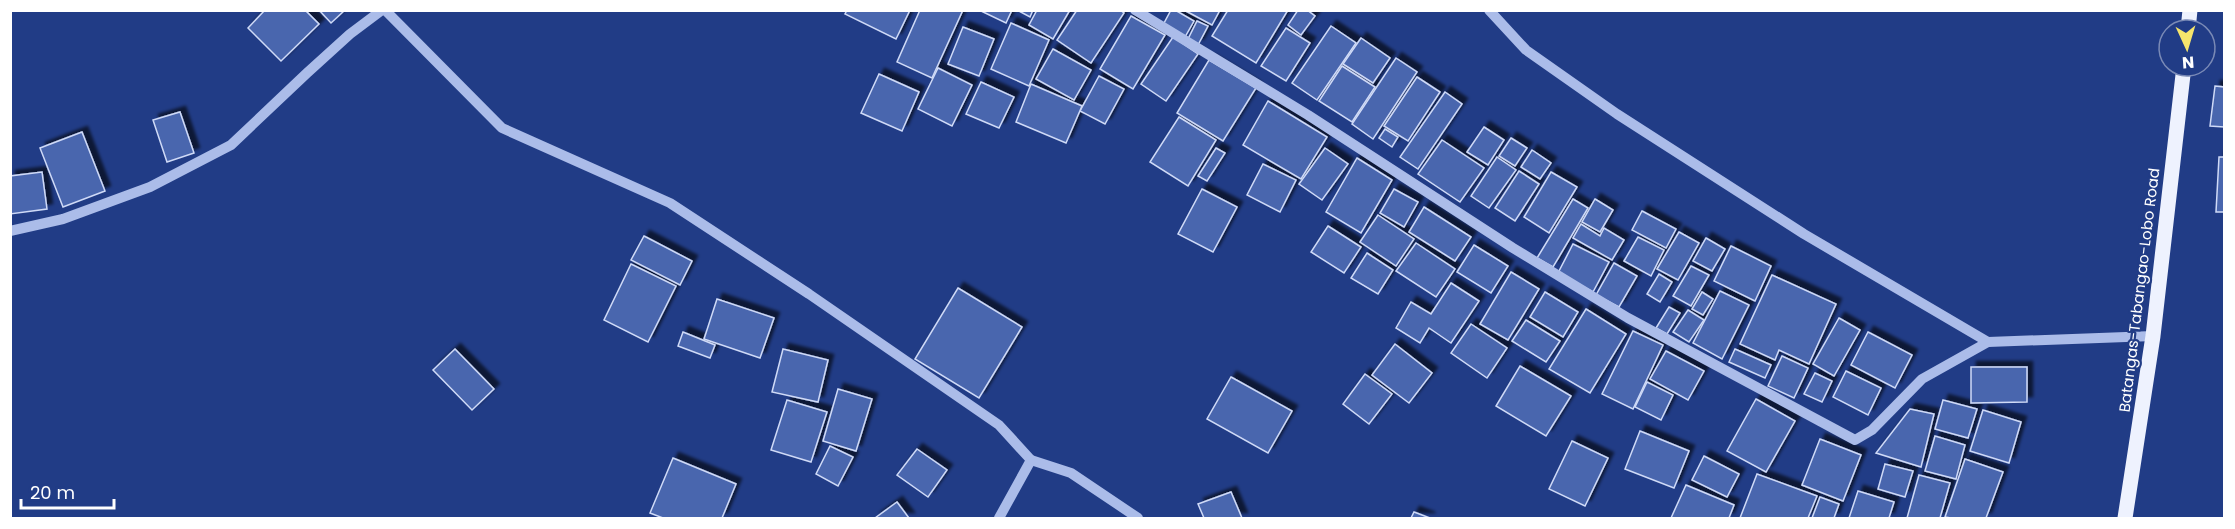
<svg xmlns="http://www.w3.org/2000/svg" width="2235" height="529" font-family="Poppins,sans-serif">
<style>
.building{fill:#4a66ae;stroke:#cfdaf7;stroke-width:1.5;filter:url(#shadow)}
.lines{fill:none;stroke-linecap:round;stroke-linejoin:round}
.minor{stroke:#abbce9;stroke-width:10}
.major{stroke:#eef2fe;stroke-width:15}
.labels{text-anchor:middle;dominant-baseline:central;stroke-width:4.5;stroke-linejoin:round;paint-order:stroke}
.street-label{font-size:15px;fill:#fff;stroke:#213c86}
</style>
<defs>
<filter id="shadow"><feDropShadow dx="5.5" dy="-5.5" stdDeviation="1.5" flood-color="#0009"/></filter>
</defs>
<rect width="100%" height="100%" fill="#213c86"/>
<g class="building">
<polygon points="265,10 305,10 319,24 281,61 248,28"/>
<polygon points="319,10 345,10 331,23"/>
<polygon points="847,10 910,10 896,39 845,14"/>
<polygon points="920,10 963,10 932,78 897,62"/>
<polygon points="979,10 1012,10 1006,23"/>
<polygon points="1017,10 1033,10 1030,17"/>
<polygon points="1037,10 1070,10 1053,39 1029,25"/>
<polygon points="1077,10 1120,10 1124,13 1091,63 1057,40"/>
<polygon points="1171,10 1175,10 1194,21 1185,37 1163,25"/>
<polygon points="1184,10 1220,10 1212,25"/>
<polygon points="1228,10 1288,10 1256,63 1212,36"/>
<polygon points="1298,10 1307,10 1315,16 1301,35 1288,25"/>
<polygon points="1131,16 1165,35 1133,89 1100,69"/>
<polygon points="1197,21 1208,26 1198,45 1188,39"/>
<polygon points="1011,23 1049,40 1029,86 991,69"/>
<polygon points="1331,26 1356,43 1317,100 1292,83"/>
<polygon points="963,27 994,39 979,76 948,64"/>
<polygon points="1286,28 1310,43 1286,81 1261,66"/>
<polygon points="1173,37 1198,54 1166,101 1141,84"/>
<polygon points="1361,38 1390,58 1373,83 1343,64"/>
<polygon points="1053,49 1091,70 1074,100 1036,79"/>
<polygon points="1396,58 1417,72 1373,139 1352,124"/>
<polygon points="1209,60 1256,88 1223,141 1177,113"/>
<polygon points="1342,66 1375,87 1352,122 1319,101"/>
<polygon points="938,68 972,85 952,126 918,109"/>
<polygon points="879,74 919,92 902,131 861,113"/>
<polygon points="1099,76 1124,89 1105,124 1080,111"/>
<polygon points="1417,77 1440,92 1408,141 1384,126"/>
<polygon points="981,82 1014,97 999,128 966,114"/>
<polygon points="1031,84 1082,106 1066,143 1016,122"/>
<polygon points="2215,86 2224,87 2224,127 2210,126"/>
<polygon points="1445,92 1462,104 1418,169 1400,157"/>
<polygon points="1268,101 1327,137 1301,179 1243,145"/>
<polygon points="180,112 194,153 167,162 153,120"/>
<polygon points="1179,117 1216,140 1188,186 1150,162"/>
<polygon points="1484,127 1504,140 1488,165 1467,152"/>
<polygon points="1385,129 1398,137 1392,147 1379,138"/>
<polygon points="82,132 105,191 63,207 40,148"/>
<polygon points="1511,138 1527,148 1515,166 1499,156"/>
<polygon points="1442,140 1484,168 1460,202 1418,174"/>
<polygon points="1216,148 1225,153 1207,181 1198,176"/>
<polygon points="1325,148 1348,164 1322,200 1299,184"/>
<polygon points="1532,150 1551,163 1540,179 1521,167"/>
<polygon points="1497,157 1516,170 1489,208 1471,196"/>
<polygon points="2219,157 2224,157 2224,212 2216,212"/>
<polygon points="1357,158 1392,180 1361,233 1326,212"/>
<polygon points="1263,164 1296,180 1280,212 1247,195"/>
<polygon points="1519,171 1539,184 1515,221 1495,208"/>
<polygon points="42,172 47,209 10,214 10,176"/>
<polygon points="1551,172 1577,187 1549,233 1524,217"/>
<polygon points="1202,189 1237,207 1213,252 1178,234"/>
<polygon points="1394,189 1418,202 1404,227 1380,213"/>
<polygon points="1573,199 1588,208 1553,267 1537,258"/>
<polygon points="1595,199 1613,210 1600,232 1582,222"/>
<polygon points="1424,207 1471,237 1455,261 1409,232"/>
<polygon points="1642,211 1676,229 1666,248 1632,230"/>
<polygon points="1378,215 1414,239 1396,266 1360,242"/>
<polygon points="1581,224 1600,236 1604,228 1624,240 1612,260 1573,238"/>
<polygon points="1328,226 1361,247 1344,273 1311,252"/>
<polygon points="1679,232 1699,243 1678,280 1657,269"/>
<polygon points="644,236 692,261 680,285 631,260"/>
<polygon points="1638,237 1664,250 1651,276 1624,261"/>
<polygon points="1706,238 1725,249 1712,271 1693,261"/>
<polygon points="1416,243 1455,269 1436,297 1396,271"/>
<polygon points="1573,244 1609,262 1593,292 1558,273"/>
<polygon points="1474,245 1508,266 1491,293 1457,272"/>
<polygon points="1731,246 1771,266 1755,301 1714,281"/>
<polygon points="1367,253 1393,270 1378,294 1351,278"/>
<polygon points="1614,263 1637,276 1619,307 1596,295"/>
<polygon points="631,264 676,286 648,342 604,320"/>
<polygon points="1691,266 1709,275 1691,306 1673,296"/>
<polygon points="1511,272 1539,289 1508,340 1480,324"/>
<polygon points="1659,274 1672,282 1660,302 1647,294"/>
<polygon points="1772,275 1836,304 1809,364 1779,350 1775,360 1740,344"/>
<polygon points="1451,283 1479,301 1451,343 1429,328 1420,343 1396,328 1411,302 1431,314"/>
<polygon points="958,288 1022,327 979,398 915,359"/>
<polygon points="1720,291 1749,305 1722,359 1693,343"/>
<polygon points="1545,292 1578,312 1563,337 1530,317"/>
<polygon points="1702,292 1713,299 1703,315 1692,309"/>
<polygon points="717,299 774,318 760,358 704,339"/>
<polygon points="1669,307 1680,313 1667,334 1656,328"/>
<polygon points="1586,309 1626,334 1590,393 1549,369"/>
<polygon points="1688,310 1704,320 1689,342 1673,332"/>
<polygon points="1839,318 1860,330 1834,376 1813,364"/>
<polygon points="1526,320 1560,341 1546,362 1512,341"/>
<polygon points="1471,324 1507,348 1487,378 1451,353"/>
<polygon points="1633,331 1663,345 1633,409 1602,394"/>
<polygon points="683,332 715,345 710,358 678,346"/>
<polygon points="1868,332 1912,355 1895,388 1851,365"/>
<polygon points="1395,344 1432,373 1409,403 1372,375"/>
<polygon points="455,349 494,389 472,410 433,370"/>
<polygon points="783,349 828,360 818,402 772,392"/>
<polygon points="1735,349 1771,365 1765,378 1729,362"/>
<polygon points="1666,351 1704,371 1688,400 1650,379"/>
<polygon points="1782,356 1808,368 1794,398 1768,386"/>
<polygon points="1520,366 1571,396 1546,436 1496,406"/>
<polygon points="1971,367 2027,367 2027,402 1971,403"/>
<polygon points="1846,371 1881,388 1868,415 1833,397"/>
<polygon points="1815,373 1832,381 1822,402 1804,394"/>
<polygon points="1365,374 1392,394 1369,424 1343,404"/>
<polygon points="1231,377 1292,411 1268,453 1207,419"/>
<polygon points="1647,382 1673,395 1661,420 1635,407"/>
<polygon points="838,389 872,399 856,451 823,441"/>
<polygon points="1756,399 1795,421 1766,472 1727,451"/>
<polygon points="787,400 827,412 811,462 771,450"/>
<polygon points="1943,400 1977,409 1968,438 1935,429"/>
<polygon points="1910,409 1934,414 1921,467 1876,453"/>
<polygon points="1983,410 2021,422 2009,463 1970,451"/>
<polygon points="1640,431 1689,451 1674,488 1625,469"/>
<polygon points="1935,436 1965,445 1956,479 1925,471"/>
<polygon points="1820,439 1861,455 1843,501 1802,485"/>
<polygon points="1572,441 1608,458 1585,506 1549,489"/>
<polygon points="830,446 853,457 838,486 816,474"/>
<polygon points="917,449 947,470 928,497 897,475"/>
<polygon points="1704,456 1739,474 1727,497 1692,480"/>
<polygon points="673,458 736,484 722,518 663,518 650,513"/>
<polygon points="1965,459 2003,472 1986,518 1951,518 1945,517"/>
<polygon points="1885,464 1913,471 1905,497 1878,489"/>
<polygon points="1757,474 1817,496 1808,518 1740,518"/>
<polygon points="1919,475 1950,483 1940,518 1907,518"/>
<polygon points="1686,485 1734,505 1729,518 1671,518"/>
<polygon points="1858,491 1894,502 1889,518 1849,518"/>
<polygon points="1231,492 1242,518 1204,518 1198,504"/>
<polygon points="1820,497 1839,504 1834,518 1812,518"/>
<polygon points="897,502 909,518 875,518"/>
<polygon points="1414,512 1430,518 1411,518"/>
</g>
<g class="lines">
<g class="minor">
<polyline points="385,10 502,128 670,203 809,294 999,425 1031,460 1071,473 1138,518"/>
<polyline points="1135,10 1308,115 1513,248 1628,318 1855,440 1872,430 1922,379 1988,342 2153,336"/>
<polyline points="1489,10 1526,50 1617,114 1804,234 1988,342"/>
<polyline points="10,231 63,219 150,187 231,145 307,73 350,34 382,10"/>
<polyline points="999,518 1031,460"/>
</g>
<g class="major">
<polyline points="2188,30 2190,10"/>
<polyline points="2125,518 2153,336 2184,66"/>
</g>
</g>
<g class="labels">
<g class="street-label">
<text transform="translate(2139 290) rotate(-83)">Batangas-Tabangao-Lobo Road</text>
</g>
</g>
<rect width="2235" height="529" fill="none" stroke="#ffffff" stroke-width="24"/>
<g transform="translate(2187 48) rotate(176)"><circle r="28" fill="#213c86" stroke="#7a8ab6" stroke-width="1.5"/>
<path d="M0-4.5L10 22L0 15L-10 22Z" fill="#f6e56c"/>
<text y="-9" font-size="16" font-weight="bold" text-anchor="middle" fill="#ffffff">N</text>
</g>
<path d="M21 499v9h93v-9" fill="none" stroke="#ffffff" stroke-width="3"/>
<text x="30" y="499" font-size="18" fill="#ffffff" stroke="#213c86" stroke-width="4.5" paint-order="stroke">20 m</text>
</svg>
